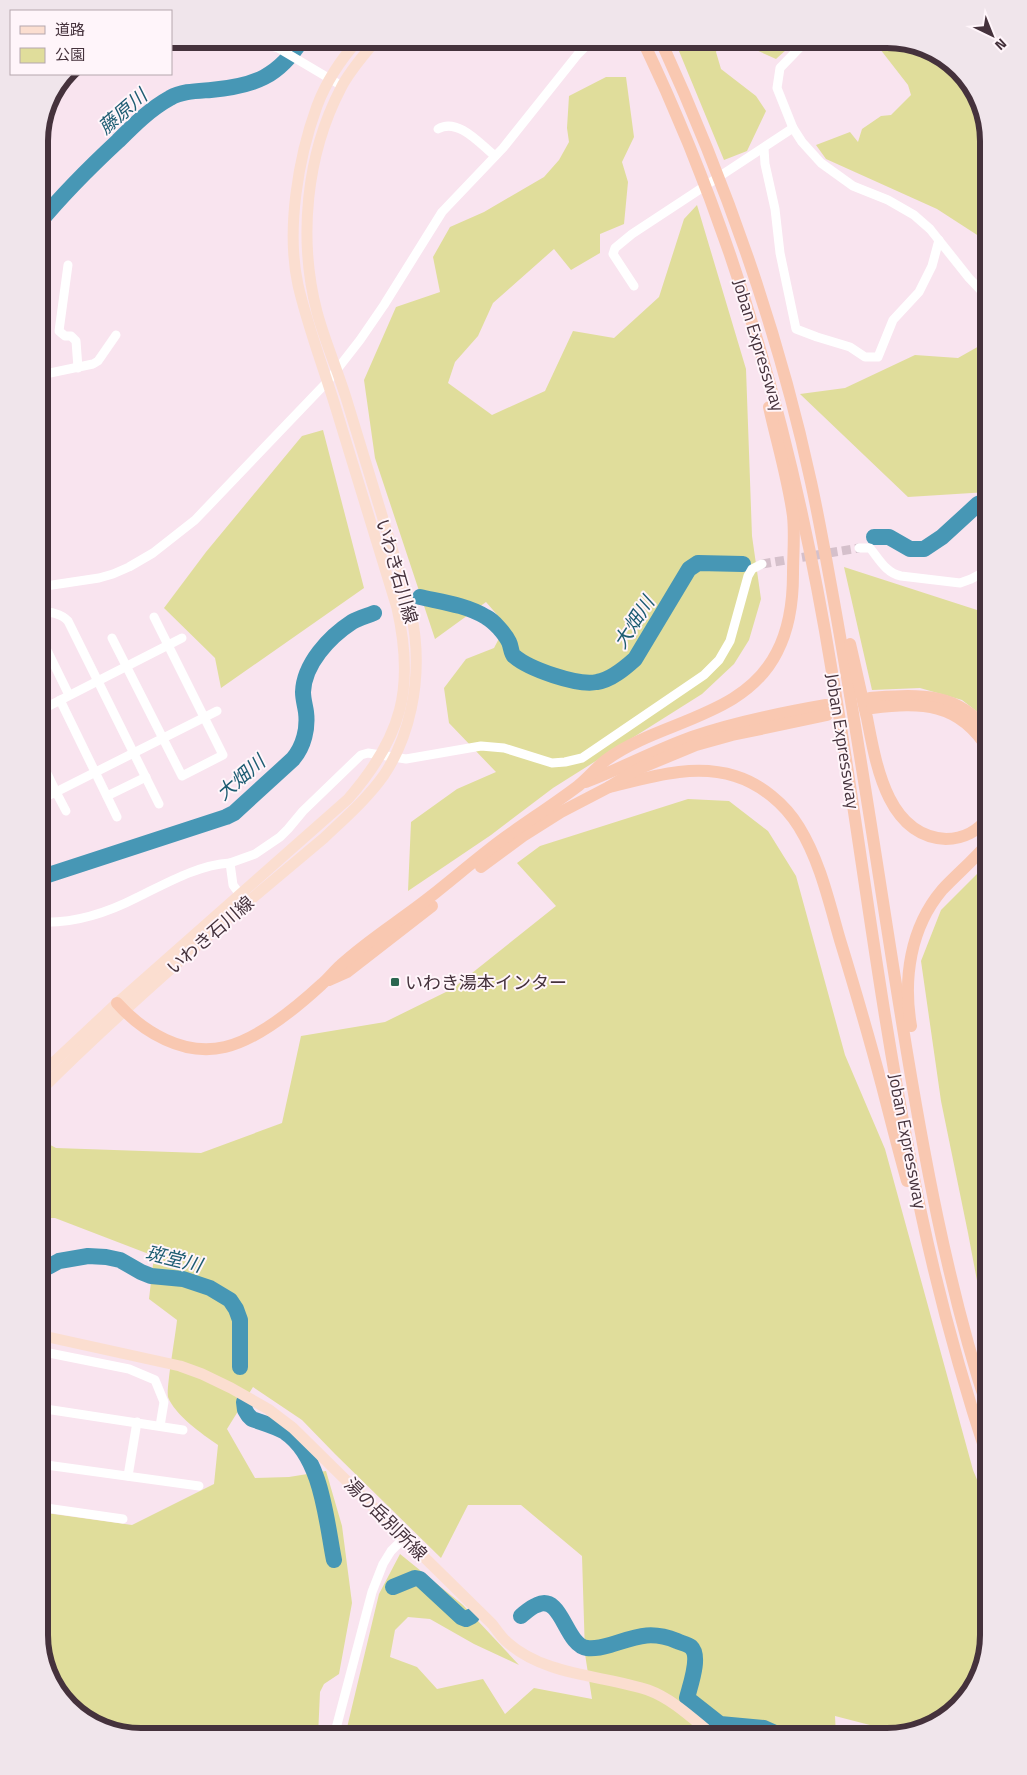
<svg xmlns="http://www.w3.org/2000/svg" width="1027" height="1775" font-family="'Titillium Web','Noto Sans JP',sans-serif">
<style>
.green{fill:#e0dd9b}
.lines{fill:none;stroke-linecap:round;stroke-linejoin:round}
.river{stroke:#4797b5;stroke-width:16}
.minor-tunnel{stroke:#d5c0cb;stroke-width:9;stroke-dasharray:9 4.5;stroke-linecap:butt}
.minor{stroke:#fff;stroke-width:9}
.major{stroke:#fbded0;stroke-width:11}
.highway{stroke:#f9c8b1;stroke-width:12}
.poi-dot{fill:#2b654f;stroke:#fff5fa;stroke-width:2}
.labels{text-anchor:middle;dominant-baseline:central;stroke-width:4;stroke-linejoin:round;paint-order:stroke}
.street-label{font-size:18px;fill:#45323c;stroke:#fff5fa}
.poi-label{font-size:18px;fill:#45323c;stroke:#fff5fa;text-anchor:start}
.water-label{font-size:19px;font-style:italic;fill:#1d5c72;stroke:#fff5fa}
.rim{fill:none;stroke:#45323c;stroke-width:6}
</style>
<rect width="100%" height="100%" fill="#f9e4ef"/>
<g class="green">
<polygon points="674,39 720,39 716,52 721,69 756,96 766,111 747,151 724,160"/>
<polygon points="732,39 798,39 776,59"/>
<polygon points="874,39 893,39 943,56 978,96 988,141 988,242 937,209 826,159 816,145 850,132 858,142 862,129 881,116 891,115 911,95 908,85 873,40"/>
<polygon points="606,77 626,77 634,137 622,162 628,182 624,224 600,234 600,253 571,270 554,249 493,303 478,336 455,362 448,383 492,415 545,391 573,331 614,338 659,297 684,219 697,205 746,369 752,536 761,599 749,640 734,664 702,694 553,788 491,835 408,891 411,822 457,789 496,772 449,723 444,688 466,659 494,648 506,625 486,602 435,639 375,458 364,380 396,307 440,292 433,257 450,227 484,212 544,177 559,160 569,142 567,128 569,96"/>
<polygon points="988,341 988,492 908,497 800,394 845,388 915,355 958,358"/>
<polygon points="323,430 364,588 221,688 215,658 164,608 206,552 302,436"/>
<polygon points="844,567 977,610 988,606 988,720 962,700 920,688 872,690"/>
<path d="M 688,799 L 729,801 L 768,831 L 796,876 L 845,1055 L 885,1149 L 973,1470 L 988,1506 L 988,1635 L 971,1691 L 931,1726 L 921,1728 L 897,1732 L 835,1716 L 836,1736 L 744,1736 L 717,1732 L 716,1736 L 345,1736 L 379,1594 L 400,1554 L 463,1605 L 519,1665 L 474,1644 L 430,1619 L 408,1617 L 395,1630 L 390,1657 L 417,1667 L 437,1689 L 483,1679 L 505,1714 L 534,1688 L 592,1699 L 585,1654 L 582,1556 L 521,1505 L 468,1505 L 441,1558 L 335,1454 L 302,1420 L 253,1387 L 227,1429 L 255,1478 L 289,1477 L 326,1471 L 342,1526 L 352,1603 L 339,1674 L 324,1684 L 320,1692 L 318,1736 L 134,1736 L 84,1719 L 49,1679 L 39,1634 L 39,1512 L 132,1525 L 214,1484 L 218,1445 C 202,1434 175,1415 168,1397 C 166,1389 176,1332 177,1320 L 149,1299 L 154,1256 L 55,1218 L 39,1218 L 39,1139 L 56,1148 L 201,1153 L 282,1123 L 301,1036 L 385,1022 L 452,989 L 556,906 L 517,863 L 540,846 Z"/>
<polygon points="988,859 988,971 986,972 988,981 988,1325 982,1307 968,1233 941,1101 921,961 941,910 982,869"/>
</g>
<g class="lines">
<g class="river">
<path d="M 39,223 C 63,194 90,167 118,141 C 134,125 150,109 170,98 C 182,91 198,91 211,90 C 254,86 279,77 302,39"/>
<polyline points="874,537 889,537 910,549 924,549 942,537 978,504 988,500"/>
<path d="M 420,597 C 442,602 466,605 486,617 C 494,621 505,634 509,642 C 511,646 511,653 514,656 C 529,669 577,686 597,682 C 611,680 625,668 635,659 L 689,569 L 698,563 L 743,564"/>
<path d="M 39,878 L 226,817 L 234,813 L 293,759 C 304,746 308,728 306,712 C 305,705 303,699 303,692 C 304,664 329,637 352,622 C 359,618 367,616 374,613"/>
<polyline points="39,1267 48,1267 59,1261 88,1256 106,1257 120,1260 141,1272 151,1276 183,1279 210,1288 230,1300 236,1309 240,1320 240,1367"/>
<path d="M 244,1402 L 245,1410 L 248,1415 L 252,1419 C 263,1423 275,1426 285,1432 C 322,1457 326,1520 334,1560"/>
<polyline points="393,1587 415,1578 420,1579 461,1617 466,1619 472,1616"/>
<path d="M 521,1616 C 526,1612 531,1607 537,1605 C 562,1593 565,1645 587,1648 C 595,1649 603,1647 610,1645 C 636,1637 650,1630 677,1641 C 681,1643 687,1644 691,1647 C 701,1656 690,1686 687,1698 L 720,1724 L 764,1728 L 782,1736"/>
</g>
<polyline class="minor-tunnel" points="762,564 859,548"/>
<g class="minor">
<polyline points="233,39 253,41 278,48 342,86"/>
<polyline points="808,39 780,68 777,88 793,128 802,142 821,163 853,186 888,200 914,215 930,229 969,278 988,298"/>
<polyline points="171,46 192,42 227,39"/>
<path d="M 438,129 C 458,117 481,145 495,156"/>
<polyline points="764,148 765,164 775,209 780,253 796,329 817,337 850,347 865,357 878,357 893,320 919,292 932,266 939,240"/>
<polyline points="68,265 59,331 65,336 71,336 76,341 78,368"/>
<polyline points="634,286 613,254 615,248 632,234 793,128"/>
<polyline points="39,379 50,373 93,364 98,361 116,335"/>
<path d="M 859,548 L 870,548 C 879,559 886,573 901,576 L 960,583 L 971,579 L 988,570"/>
<polyline points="39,587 99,578 113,574 129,567 153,553 195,520 328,381 360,340 384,305 442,212 503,148 578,54 593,39"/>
<path d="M 39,611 C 49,612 61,613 68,621 L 159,804"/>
<polyline points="39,634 69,695"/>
<polyline points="112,638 182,776 223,755 154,617"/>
<polyline points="60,700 117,817"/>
<polyline points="39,711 182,638"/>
<polyline points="39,757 56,792 217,711"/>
<polyline points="107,796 146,777"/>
<polyline points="39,800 56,792 66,811"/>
<polyline points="244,900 233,885 230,863 255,854 280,837 288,829 303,811 361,755 368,753 406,759 481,746 504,748 552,763 565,762 582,758 704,675 719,660 730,641 748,576 752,569 762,564"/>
<path d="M 39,922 C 74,924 107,913 138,897 C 167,883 198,865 230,863"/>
<polyline points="39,1351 129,1369 155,1380 164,1402 160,1426"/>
<polyline points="39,1408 183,1430"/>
<polyline points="39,1464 199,1486"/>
<polyline points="128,1476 137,1422"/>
<polyline points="39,1507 123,1519"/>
<polyline points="334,1736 372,1592 383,1564 391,1551 405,1537"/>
</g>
<g class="major">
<path d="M 39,1076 L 117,1003 L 348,799 C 402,737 415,688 397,608 C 377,542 357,477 337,412 C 324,369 308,328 298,285 C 286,230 298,158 317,106 C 326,82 342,58 359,39"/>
<path d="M 39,1092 C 104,1027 173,966 243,906 C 270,883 297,861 324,838 C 345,818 367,799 384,775 C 410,736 420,684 415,637 C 414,627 412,617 410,607 C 389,539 368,470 347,401 C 338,371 325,342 317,312 C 298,239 306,155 341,88 C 350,70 365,54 377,39"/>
<path d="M 39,1335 L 180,1366 L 202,1374 L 231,1388 L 268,1409 L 293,1428 L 492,1624 C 497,1630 501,1637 507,1642 C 545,1676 602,1675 648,1690 C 673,1699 694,1720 714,1736"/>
</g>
<g class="highway">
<path d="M 642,39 C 739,241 796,452 832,672 C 859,832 878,993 909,1152 C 928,1256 955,1359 988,1459"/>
<path d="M 660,39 C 725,181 778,329 811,482 C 818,514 824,547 830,580 C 857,726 878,874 902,1022 C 923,1152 947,1284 988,1410"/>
<path d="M 850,644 C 856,669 861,694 867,718 C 876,764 887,836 946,839 C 963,839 979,831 988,817"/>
<path d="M 870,698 C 915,695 957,690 988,732"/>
<path d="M 872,708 C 921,702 959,702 988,749"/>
<path d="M 586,782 C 622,768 656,750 692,737 C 735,722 780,713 826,705"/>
<path d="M 609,787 C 650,777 694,763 735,776 C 761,784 785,804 799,827 C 820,861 829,902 840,940 C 855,989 869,1037 882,1086 C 890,1117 898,1149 907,1181"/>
<polyline points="481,867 523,836 561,812 609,787 638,769 696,745 732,735 827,715"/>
<polyline points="329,980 347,972 432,906"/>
<path d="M 117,1003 C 143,1032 184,1057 225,1047 C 259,1039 296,1008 322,984 C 329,978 334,971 341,965 C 368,940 401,920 430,897 C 453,879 476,859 500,841 C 526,822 553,805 578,786 C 588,778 596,768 606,760 C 660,720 744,718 777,652 C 790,627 793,601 793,574 C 793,555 795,535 793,516 C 788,479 777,443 769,407"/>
<path d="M 911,1026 C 903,979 910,928 942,890 C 957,874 974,860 988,843"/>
</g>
</g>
<rect class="poi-dot" x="390" y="977" width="10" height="10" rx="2.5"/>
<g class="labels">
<g class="street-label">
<text transform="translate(759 345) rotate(73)">Joban Expressway</text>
<text transform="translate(397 571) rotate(74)">いわき石川線</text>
<text transform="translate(843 741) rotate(81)">Joban Expressway</text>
<text transform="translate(210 935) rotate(-41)">いわき石川線</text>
<text transform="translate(908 1141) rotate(79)">Joban Expressway</text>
<text transform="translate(386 1519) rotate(45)">湯の岳別所線</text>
</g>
<g class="poi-label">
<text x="405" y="982">いわき湯本インター</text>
</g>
<g class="water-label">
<text transform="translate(122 111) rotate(-41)">藤原川</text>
<text transform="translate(633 622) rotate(-57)">大畑川</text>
<text transform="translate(240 777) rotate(-41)">大畑川</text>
<text transform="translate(174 1258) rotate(14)">斑堂川</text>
</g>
</g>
<path d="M0 0H1027V1775H0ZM141 48H887A93 93 0 0 1 980 141V1635A93 93 0 0 1 887 1728H141A93 93 0 0 1 48 1635V141A93 93 0 0 1 141 48Z" fill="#f0e5eb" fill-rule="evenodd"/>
<path class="rim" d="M141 48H887A93 93 0 0 1 980 141V1635A93 93 0 0 1 887 1728H141A93 93 0 0 1 48 1635V141A93 93 0 0 1 141 48Z"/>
<rect x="10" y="10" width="162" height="65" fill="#fff5fa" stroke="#b5a7ae"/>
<rect x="20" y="26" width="25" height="8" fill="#fbded0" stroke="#b5a7ae"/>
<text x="55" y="35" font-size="15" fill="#45323c">道路</text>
<rect x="20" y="48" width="25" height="15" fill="#e0dd9b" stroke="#b5a7ae"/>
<text x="55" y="60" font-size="15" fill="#45323c">公園</text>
<g transform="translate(992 35) rotate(137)" stroke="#fff5fa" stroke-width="4" paint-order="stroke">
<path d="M0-4L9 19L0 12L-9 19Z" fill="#45323c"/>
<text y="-8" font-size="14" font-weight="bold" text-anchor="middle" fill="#45323c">N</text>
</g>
</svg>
